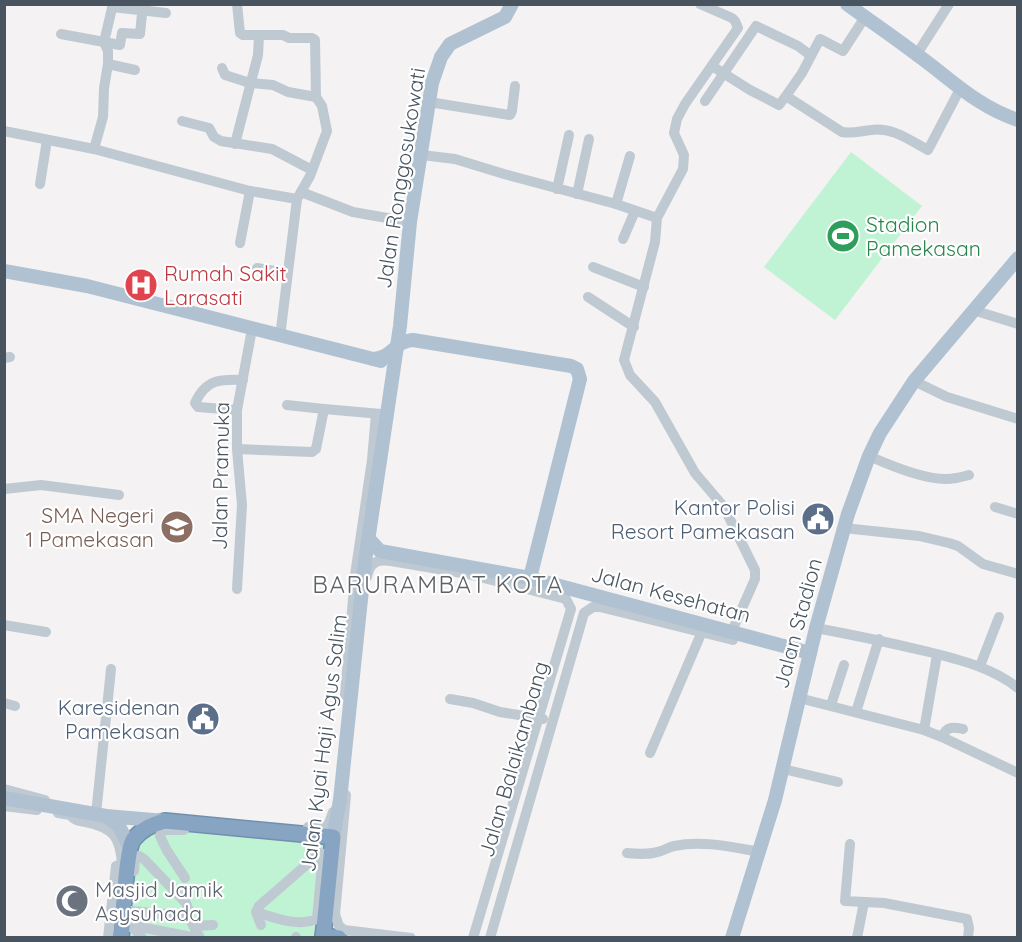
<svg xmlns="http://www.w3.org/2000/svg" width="1022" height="942" font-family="Quicksand,sans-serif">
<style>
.green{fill:#bff3d3}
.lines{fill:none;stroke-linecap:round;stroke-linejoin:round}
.highway-casing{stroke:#728fae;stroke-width:18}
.minor{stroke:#bfc9d2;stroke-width:10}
.major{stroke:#b0c1d1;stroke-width:14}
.highway{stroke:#87a4c3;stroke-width:15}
.labels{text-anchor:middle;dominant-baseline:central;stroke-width:4.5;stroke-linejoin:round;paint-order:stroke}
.street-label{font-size:21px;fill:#485561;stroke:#fff}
.leisure-label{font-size:21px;fill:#27864d;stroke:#fff;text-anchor:start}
.health-label{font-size:21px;fill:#be3a42;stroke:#fff;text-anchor:start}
.service-label{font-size:21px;fill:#4e5e75;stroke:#fff;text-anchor:end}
.education-label{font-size:21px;fill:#785e54;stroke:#fff;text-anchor:end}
.worship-label{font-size:21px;fill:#5b616d;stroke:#fff;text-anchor:start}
.quarter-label{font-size:24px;letter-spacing:1.5px;fill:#5e6267;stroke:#fff}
</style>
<rect width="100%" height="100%" fill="#f4f2f2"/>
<g class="green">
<polygon points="851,152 922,206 835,320 764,267"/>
<polygon points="143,824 321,842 325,849 320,937 123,938 131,843"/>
</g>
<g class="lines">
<g class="highway-casing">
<g id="highway">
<polyline points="323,936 339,938"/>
<path d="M 121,938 C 123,920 126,851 133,840 C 141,829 153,824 165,821 L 333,837 L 323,938"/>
</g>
</g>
<g class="minor">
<polyline points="237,4 240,33 243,35 283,35 289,38 312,38 315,40 316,97 322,106 327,131 310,176 297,199"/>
<polyline points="700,4 732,18 735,21 738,28 685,104 677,119 674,133 684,155 683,169 657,218 655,242 624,360 630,375 655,402 695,473 724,507 755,570 755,579 732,631"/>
<polyline points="112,7 166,13"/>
<polyline points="61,34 120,45 122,33 140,34 143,4"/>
<polyline points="917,54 949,4"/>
<polyline points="108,64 135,70"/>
<path d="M 712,66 L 750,90 L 779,105 L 786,96 L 842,132 C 852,134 861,131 871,130 C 893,127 909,140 928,150 L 960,89"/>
<polyline points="222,68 225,75 250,83 273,85 288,92 316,97"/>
<polyline points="786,96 802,73 820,39 843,51 865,17"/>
<polyline points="705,101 756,26 798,46 810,55"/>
<polyline points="429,102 510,115 512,111 515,86"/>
<polyline points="182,121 209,128 214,137 221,141 272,149 312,170"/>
<polyline points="4,131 94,149 250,191 297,199 280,337"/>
<polyline points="235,144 258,55 259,36"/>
<polyline points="94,149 103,117 104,88 108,64 108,51 104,42 113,4"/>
<polyline points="422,155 455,159 504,174 616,204 657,218"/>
<polyline points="40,184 47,140"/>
<polyline points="557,189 569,135"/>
<polyline points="301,192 353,212 410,222"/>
<polyline points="577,194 589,139"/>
<polyline points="616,204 630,156"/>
<polyline points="623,239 635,211"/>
<polyline points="240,243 250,191"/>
<polyline points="593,267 644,287"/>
<polyline points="257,268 287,273"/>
<polyline points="588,297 634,327"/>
<polyline points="973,310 1018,324"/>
<polyline points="4,358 10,357"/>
<polyline points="914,381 947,397 1018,419"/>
<polyline points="287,405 324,409"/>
<path d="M 237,410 L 198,407 L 195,403 C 206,379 220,379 243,380"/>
<polyline points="237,449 312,452 316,449 324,409 381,414"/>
<path d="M 869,456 C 889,465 924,479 946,479 C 954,479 962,477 969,475"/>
<polyline points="4,489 41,485 119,495"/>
<polyline points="995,507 1018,514"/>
<polyline points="844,528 919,536 949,543 958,546 983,564 1018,574"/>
<path d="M 367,577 C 370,562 377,559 391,561 L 468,574 L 566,599 L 571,609 L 473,938"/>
<polyline points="237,589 242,505 237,449 237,410 252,329"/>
<polyline points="4,625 46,632"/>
<path d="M 816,628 C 854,635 891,643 929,652 C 960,660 991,667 1018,688"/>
<polyline points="980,666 999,617"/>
<polyline points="345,695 355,575 372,460 376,414"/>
<polyline points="799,698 924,730 942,737 1018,773"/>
<polyline points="450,699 473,703 500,712 543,719"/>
<polyline points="4,703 15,706"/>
<polyline points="831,705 844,665"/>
<polyline points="856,712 879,639"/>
<polyline points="924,730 937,655"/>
<path d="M 942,737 C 947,726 952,727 963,729"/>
<polyline points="650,753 704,627"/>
<polyline points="783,769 838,782"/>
<polyline points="4,789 45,800"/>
<polyline points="346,795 335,914 339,926 344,930 411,938"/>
<polyline points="4,806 37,810"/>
<path d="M 58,813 L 70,815 C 75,821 79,821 86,822 C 114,828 120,837 122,864 L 116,866 L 108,938"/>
<polyline points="96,814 111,669"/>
<polyline points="308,827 325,827 329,823 333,812"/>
<polyline points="184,830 162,830 160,836 166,849 185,878"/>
<polyline points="850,844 845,901 884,903 967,919 969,928 968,938"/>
<path d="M 627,853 C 638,854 650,855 661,851 C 665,850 669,847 674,846 C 702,840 732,847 760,852"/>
<polyline points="134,871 135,859 139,856 144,859 186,903 189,911 188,916 200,938"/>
<path d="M 256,912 C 274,918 298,927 317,919 L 323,854 L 320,853 L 259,906 L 256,912 L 261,925"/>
<polyline points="194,926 213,925"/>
<polyline points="130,927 140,927 197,938"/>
<polyline points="296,937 296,938"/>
<polyline points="142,938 133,927 131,911 188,916"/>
<polyline points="490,938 584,613 593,607 600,607 733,640"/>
<polyline points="857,938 864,902"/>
</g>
<g class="major">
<path d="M 847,4 C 870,21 894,37 916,54 C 950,78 977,107 1018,120"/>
<polyline points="4,271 87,286 381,361"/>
<path d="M 374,359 C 394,357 394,341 413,340 L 571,366 L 577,369 L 580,379 L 530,578"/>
<polyline points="369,539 380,551 530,578 810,653"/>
<polyline points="4,798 106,816 165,821"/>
<polyline points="106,816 119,826 130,848"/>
<polyline points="333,837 340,800 365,561 387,414 400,326 410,222 432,83 441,57 450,44 505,17 512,4"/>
<polyline points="732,938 775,800 816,628 848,514 869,456 880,433 914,381 1018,258"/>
</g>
<use href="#highway" class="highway"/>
</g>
<defs>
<g id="stadium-disc" transform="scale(1.725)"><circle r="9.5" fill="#2e9e5b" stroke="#fff"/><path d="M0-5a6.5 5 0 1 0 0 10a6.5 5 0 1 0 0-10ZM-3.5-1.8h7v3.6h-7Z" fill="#fff"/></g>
<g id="hospital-disc" transform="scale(1.725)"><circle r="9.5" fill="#e0444e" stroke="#fff"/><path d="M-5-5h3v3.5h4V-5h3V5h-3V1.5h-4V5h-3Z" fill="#fff"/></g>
<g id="civic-disc" transform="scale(1.725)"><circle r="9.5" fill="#5c6f8a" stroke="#fff"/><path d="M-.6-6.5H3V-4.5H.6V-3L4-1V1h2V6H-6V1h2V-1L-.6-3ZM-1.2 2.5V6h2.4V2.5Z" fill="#fff"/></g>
<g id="school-disc" transform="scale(1.725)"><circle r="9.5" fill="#8d6e63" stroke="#fff"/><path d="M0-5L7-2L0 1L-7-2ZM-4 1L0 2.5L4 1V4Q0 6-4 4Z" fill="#fff"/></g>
<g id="mosque-disc" transform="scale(1.725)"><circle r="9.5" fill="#6b7280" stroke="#fff"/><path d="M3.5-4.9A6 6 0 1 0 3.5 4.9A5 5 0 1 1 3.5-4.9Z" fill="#fff"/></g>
</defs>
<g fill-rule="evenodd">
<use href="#stadium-disc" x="843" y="236"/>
<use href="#hospital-disc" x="141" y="285"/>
<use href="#civic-disc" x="818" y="519"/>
<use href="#school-disc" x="177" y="527"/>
<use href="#civic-disc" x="203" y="719"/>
<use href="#mosque-disc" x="72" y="901"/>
</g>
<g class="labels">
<g class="street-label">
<text transform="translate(400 178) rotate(-81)">Jalan Ronggosukowati</text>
<text transform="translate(220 476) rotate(-89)">Jalan Pramuka</text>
<text transform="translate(671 594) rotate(15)">Jalan Kesehatan</text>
<text transform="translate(797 623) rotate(-75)">Jalan Stadion</text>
<text transform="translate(323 743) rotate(-83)">Jalan Kyai Haji Agus Salim</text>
<text transform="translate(513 759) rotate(-74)">Jalan Balaikambang</text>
</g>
<g class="leisure-label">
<text x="866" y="224">Stadion<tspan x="866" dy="24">Pamekasan</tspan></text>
</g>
<g class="health-label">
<text x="164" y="273">Rumah Sakit<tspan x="164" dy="24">Larasati</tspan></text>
</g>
<g class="service-label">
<text x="795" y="507">Kantor Polisi<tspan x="795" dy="24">Resort Pamekasan</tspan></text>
<text x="180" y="707">Karesidenan<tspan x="180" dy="24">Pamekasan</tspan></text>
</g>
<g class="education-label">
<text x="154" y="515">SMA Negeri<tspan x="154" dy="24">1 Pamekasan</tspan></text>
</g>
<g class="worship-label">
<text x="95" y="889">Masjid Jamik<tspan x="95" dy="24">Asysuhada</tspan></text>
</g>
<g class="quarter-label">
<text x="438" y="584">BARURAMBAT KOTA</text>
</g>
</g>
<rect width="1022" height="942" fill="none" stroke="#485561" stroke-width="12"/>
</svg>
